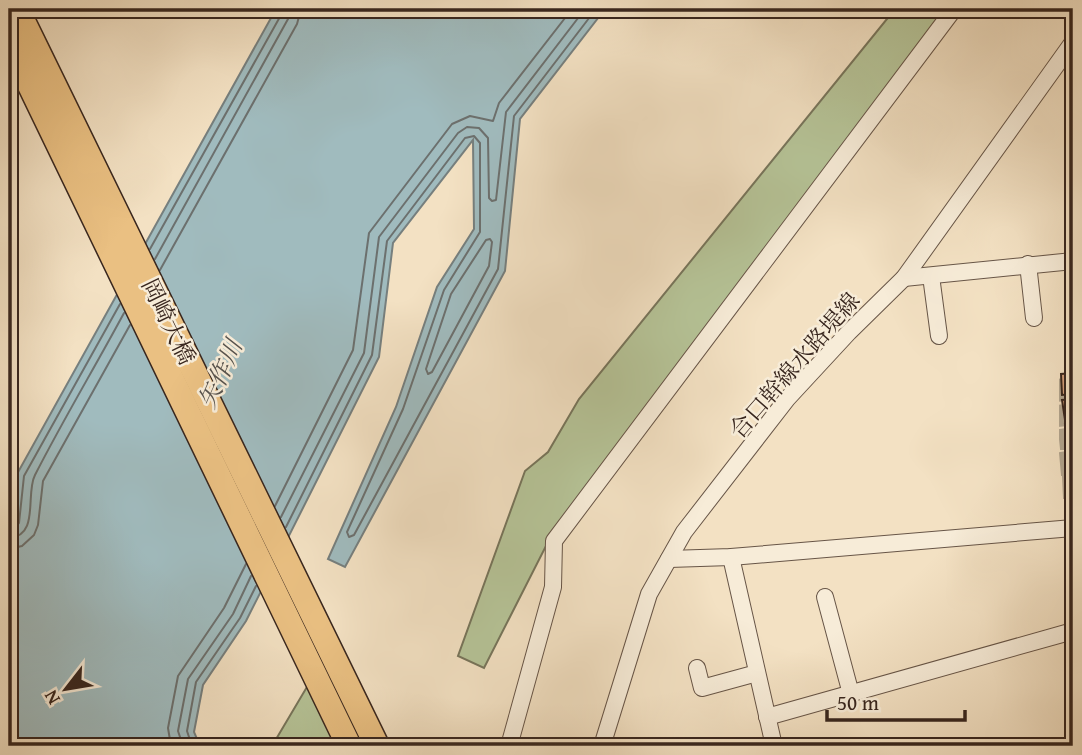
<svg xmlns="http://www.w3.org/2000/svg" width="1082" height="755" font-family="'Gentium Book Plus','Noto Serif JP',serif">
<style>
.green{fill:#b6c498;stroke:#77755b;stroke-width:2}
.water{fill:#a0bbbe;stroke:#767f7e;stroke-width:2}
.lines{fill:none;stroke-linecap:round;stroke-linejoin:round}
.shore{stroke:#6c706e;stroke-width:2}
.building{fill:#d6a07b;stroke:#38261e;stroke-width:2;filter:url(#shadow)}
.minor-casing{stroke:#675547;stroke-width:18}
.primary-casing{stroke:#38261e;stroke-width:27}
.minor{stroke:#f7ecd8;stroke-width:16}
.primary{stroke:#eac082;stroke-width:24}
.labels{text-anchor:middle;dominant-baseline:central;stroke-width:5;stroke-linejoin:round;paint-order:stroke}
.street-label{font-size:23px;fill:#38261e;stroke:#f7ecd8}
.water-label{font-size:24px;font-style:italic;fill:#57534e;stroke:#f7ecd8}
</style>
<defs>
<filter id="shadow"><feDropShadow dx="-6" dy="6" stdDeviation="0" flood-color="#0004"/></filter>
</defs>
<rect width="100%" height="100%" fill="#f3e1c3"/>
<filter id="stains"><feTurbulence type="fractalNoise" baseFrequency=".00286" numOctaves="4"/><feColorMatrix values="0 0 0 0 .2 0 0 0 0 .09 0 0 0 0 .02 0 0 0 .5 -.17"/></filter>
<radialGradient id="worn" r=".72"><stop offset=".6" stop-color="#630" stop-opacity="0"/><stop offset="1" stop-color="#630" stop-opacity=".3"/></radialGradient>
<g class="green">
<polygon points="895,9 948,9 550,538 484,668 458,656 525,471 548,452 579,399"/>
<polygon points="314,675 349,746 272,746"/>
</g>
<polygon class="water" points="276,9 605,9 520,119 505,271 345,567 328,559 396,407 437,287 474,229 473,140 393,243 379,357 246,621 203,685 194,732 200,746 9,746 9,555 17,474"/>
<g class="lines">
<g class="shore">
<polygon points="490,239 492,242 489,266 432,372 428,374 426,369 451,294 486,240"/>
<polyline points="150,249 281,15 281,9"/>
<polyline points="155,259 288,19 290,9"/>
<polyline points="160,270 297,24 301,9"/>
<polyline points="275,506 353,350 369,233 452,124 470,116 493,121 499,103 572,9"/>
<polyline points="281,517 364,353 379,237 458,133 467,127 479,128 488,138 489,198 492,201 496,200 506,112 585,9"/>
<polyline points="286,527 372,355 387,241 465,138 474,136 480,143 480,232 444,290 403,409 347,532 349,537 354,535 498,269 514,116 596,9"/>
<polyline points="9,529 15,528 19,523 24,476 120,304"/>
<path d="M 9,538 C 40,536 25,494 35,475 C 63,420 95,367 124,313"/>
<polyline points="9,549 22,546 34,535 38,525 43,481 130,325"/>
<polyline points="171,746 168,728 178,676 224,608 246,564"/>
<polyline points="183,746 178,731 188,679 233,614 251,576"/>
<polyline points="192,746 187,731 196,682 240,618 256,586"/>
</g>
</g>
<g class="building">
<polygon points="1073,373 1073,394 1062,395 1061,374"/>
<polygon points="1073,399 1073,419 1065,420 1062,400"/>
<polygon points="1073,423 1073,443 1067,443 1065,424"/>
<polygon points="1073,446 1073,469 1068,469 1066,447"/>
<polygon points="1069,471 1073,471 1073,492 1070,492"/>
</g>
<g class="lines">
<g class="minor-casing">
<g id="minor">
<polyline points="1028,264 1034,318"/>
<polyline points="931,276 939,336"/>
<polyline points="904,278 1073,261"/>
<polyline points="731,557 774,746"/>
<polyline points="669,559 731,557 1073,528"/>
<polyline points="825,597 851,694"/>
<polyline points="697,668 702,688 757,673"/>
<polyline points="767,717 1073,631"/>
<polyline points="509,746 553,587 554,541 954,9"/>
<polyline points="602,746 649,594 684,532 787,399 849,332 904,278 1073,42"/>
</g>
</g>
<g class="primary-casing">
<g id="primary">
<polyline points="17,9 377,746"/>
<polyline points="9,42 349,746"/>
</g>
</g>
<use href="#minor" class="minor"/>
<use href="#primary" class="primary"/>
</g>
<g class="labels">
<g class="street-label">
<text transform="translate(169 321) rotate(64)">岡崎大橋</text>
<text transform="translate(794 365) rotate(-49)">合口幹線水路堤線</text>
</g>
<g class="water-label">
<text transform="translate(220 374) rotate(-66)">矢作川</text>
</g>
</g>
<rect width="1082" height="755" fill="none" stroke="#f3e1c3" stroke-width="35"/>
<rect x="10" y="10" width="1061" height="734" fill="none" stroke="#38261e" stroke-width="3.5"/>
<rect x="18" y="18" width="1047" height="720" fill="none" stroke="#38261e" stroke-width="2"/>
<g transform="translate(66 689) rotate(239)" stroke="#f7ecd8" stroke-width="5" paint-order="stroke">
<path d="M0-5L12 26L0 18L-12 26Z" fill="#38261e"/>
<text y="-10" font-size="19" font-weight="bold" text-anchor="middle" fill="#38261e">N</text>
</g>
<path d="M827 710v10h138v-10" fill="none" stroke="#38261e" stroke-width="3.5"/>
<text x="837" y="710" font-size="21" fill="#38261e" stroke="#f7ecd8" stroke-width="5" paint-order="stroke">50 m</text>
<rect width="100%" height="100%" filter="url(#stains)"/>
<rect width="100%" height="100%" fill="url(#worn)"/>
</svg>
